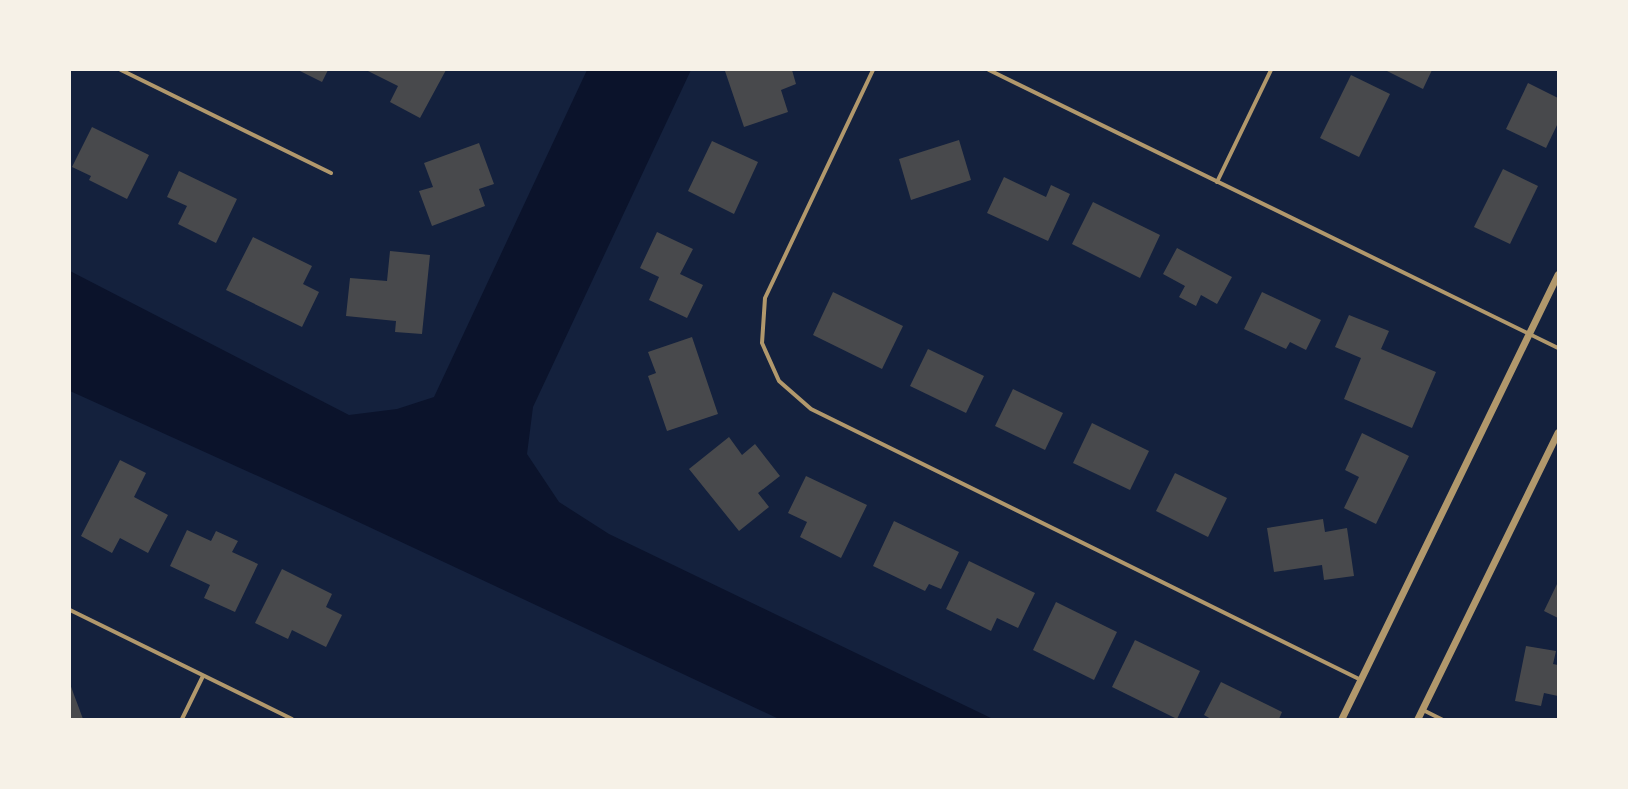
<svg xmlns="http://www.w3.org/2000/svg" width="1628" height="789" font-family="'DejaVu Sans',sans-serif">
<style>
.water{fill:#0b132b}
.building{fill:#48494c}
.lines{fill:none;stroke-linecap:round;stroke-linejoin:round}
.minor{stroke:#b1986c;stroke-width:4}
.tertiary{stroke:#b1986c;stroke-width:7}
</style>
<rect width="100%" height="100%" fill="#14213d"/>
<polygon class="water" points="587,70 691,70 533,407 527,454 559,502 609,534 993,719 779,719 335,511 70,391 70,271 349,415 397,409 434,397"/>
<g class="building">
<polygon points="298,70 328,70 322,82"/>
<polygon points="366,70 446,70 420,118 390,102 398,86"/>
<polygon points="729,70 792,70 796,84 781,90 788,112 744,127 725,71"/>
<polygon points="1385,70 1432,70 1423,89"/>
<polygon points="1351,75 1390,94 1359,157 1320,138"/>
<polygon points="1528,83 1558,98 1558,123 1546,148 1506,129"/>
<polygon points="92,127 149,155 127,199 89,180 91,176 72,167"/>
<polygon points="959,140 971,180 911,200 899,159"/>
<polygon points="712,141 758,162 734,214 688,191"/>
<polygon points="479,143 494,184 479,189 485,206 432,226 419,191 433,187 424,163"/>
<polygon points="1503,169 1538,186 1510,244 1474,227"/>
<polygon points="179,171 237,199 216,243 178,224 187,206 167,197"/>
<polygon points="1004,177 1046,197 1051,185 1070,194 1048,241 987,213"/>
<polygon points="1093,202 1160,235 1140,278 1072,244"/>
<polygon points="657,232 693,249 680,274 703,285 687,318 649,300 659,277 640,268"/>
<polygon points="253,237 312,266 303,284 319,292 302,327 226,290"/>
<polygon points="1177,248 1232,277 1217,304 1201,295 1196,306 1179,297 1185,286 1163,274"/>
<polygon points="390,251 430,255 422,334 395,332 396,321 346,316 350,278 387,281"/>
<polygon points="833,292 903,326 882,369 813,335"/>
<polygon points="1262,292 1321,320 1306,350 1290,342 1286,349 1244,329"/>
<polygon points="1349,315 1389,331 1381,349 1436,372 1412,428 1344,399 1361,358 1335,347"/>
<polygon points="692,337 718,414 667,431 648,376 656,373 648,352"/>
<polygon points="928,349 984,376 966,413 910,386"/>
<polygon points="1013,389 1063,413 1045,450 995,426"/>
<polygon points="1092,423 1149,451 1130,490 1073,463"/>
<polygon points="1362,433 1409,456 1376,524 1344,508 1359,477 1345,470"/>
<polygon points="729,437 742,455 755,444 780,476 758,493 769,507 739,531 689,469"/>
<polygon points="120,460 146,473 134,497 168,515 148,553 120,538 112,553 81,536"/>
<polygon points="1175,473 1227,498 1208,537 1156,511"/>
<polygon points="806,476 867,505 841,558 800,537 807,522 788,513"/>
<polygon points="1323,519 1325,532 1347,528 1354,576 1324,580 1322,565 1274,572 1267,528"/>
<polygon points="894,521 959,552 941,589 929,584 925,591 873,566"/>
<polygon points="187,530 211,541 216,531 238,541 232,552 258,564 235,612 204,598 210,585 170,566"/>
<polygon points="969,561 1035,593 1018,628 997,618 991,631 946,609"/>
<polygon points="282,569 332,594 326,607 342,615 326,647 292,630 288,639 255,623"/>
<polygon points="1558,582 1558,618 1544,611"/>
<polygon points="1056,602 1117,632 1094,680 1033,650"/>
<polygon points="1135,640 1200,671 1177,719 1112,687"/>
<polygon points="1526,646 1556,651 1553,664 1558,665 1558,696 1544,693 1541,706 1515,701"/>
<polygon points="1221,682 1282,712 1279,719 1211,719 1204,715"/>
<polygon points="70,684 83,719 70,719"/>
</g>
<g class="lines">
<g class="minor">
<polyline points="121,70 331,173"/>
<polyline points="873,70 765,298 762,343 779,381 811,409 1361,680"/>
<polyline points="989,70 1558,348"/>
<polyline points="1217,182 1271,70"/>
<polyline points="70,610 292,719"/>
<polyline points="1423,710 1441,719"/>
<polyline points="182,719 203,676"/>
</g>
<g class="tertiary">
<polyline points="1342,719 1558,275"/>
<polyline points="1418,719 1558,433"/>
</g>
</g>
<rect width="1628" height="789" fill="none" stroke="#f6f1e7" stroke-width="142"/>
</svg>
